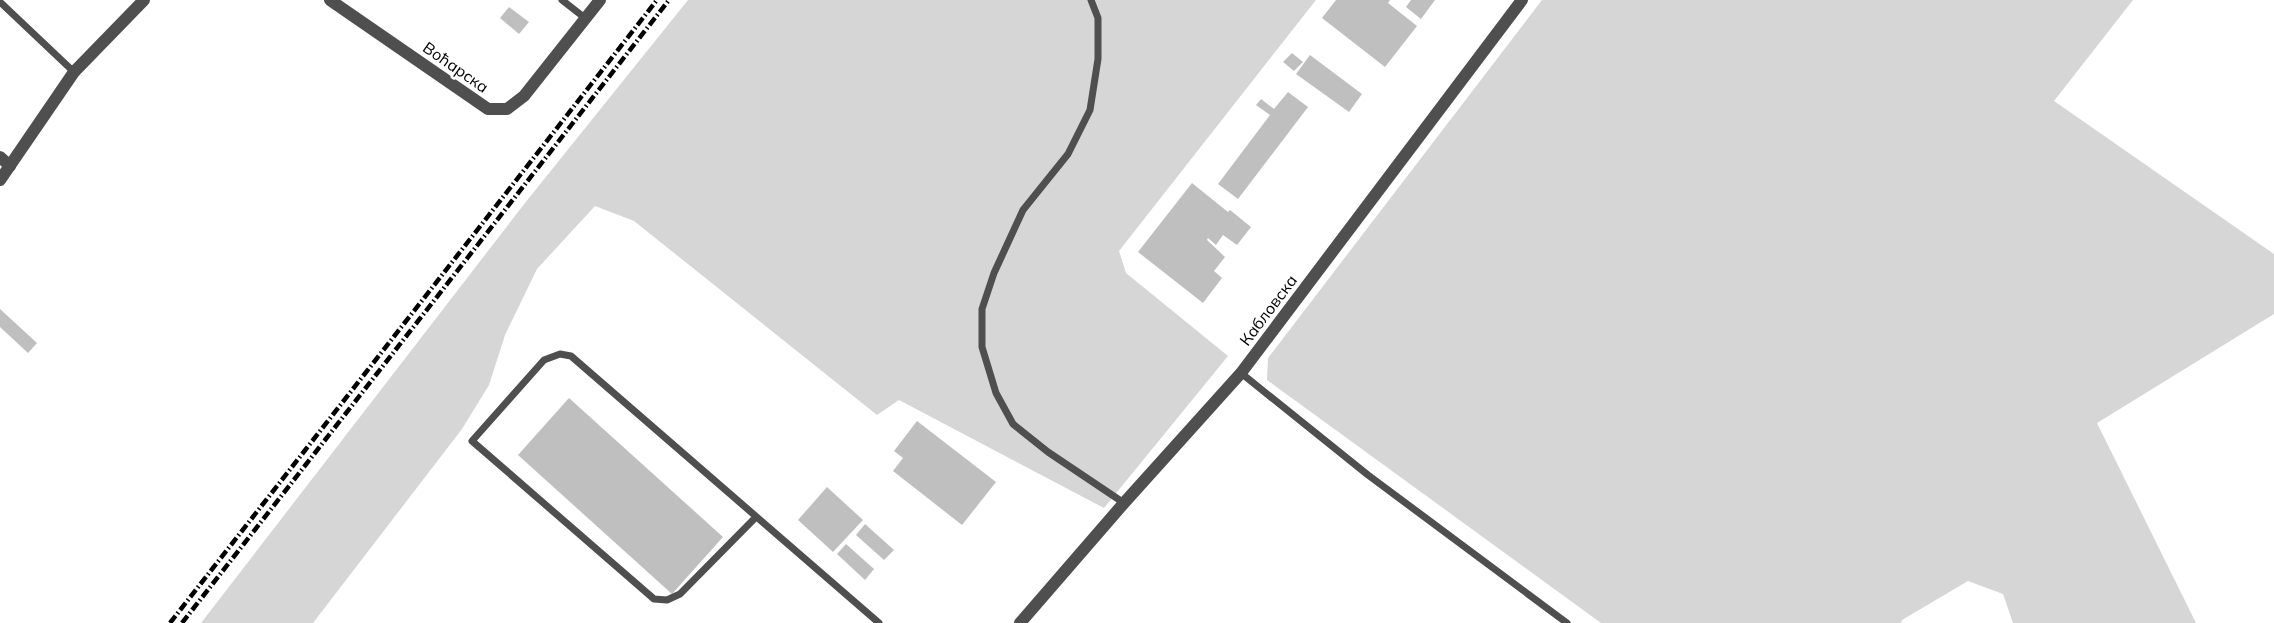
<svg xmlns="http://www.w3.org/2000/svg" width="2274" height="623" font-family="Mulish,sans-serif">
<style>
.green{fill:#d6d6d6}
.building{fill:#bfbfbf}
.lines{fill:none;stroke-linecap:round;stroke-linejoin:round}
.lane{stroke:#4f4f4f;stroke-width:7}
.street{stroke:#4f4f4f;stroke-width:12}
.rail{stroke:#000;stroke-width:4.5;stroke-dasharray:9 3 1.5 3;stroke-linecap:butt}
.labels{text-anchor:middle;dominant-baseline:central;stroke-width:5;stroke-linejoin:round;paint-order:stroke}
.street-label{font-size:16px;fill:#000;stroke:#fff}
</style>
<rect width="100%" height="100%" fill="#fff"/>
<g class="green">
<polygon points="688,0 1316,0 1119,251 1126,273 1228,356 1104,508 899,400 877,415 634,221 595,206 537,269 505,335 489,385 462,429 313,623 201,623 525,203"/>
<polygon points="1542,0 2133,0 2054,101 2274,254 2274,314 2097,423 2196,623 2013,623 2003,594 1968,581 1902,620 1901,623 1601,623 1267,380 1268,358"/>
</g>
<g class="building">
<polygon points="1336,0 1390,0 1388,3 1417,26 1385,67 1322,18"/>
<polygon points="1411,0 1435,0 1421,19 1406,7"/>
<polygon points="509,7 529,22 519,34 500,18"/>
<polygon points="1292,53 1303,62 1294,71 1283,62"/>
<polygon points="1310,55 1362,94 1349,112 1296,74"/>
<polygon points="1288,92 1308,107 1238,199 1218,184 1270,115 1256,105 1261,99 1274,109"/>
<polygon points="1192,183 1228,212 1230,210 1251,227 1237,245 1223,235 1216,245 1208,238 1207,240 1225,257 1214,271 1222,278 1203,303 1138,252"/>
<polygon points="0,309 37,343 28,353 0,327"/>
<polygon points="569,398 723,537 672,594 518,455"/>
<polygon points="917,421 996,482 962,525 893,471 903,458 894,451"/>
<polygon points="827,487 863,520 833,552 798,520"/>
<polygon points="865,524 894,550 884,560 856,535"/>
<polygon points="846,544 874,569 865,580 837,554"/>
</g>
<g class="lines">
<g class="lane">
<polyline points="562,0 585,18"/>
<polyline points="1091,0 1098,18 1098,59 1090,110 1068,154 1023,210 994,273 982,309 982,347 996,393 1013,424 1048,452 1124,503"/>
<polyline points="0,2 74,72"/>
<polyline points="1241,373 1368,475 1567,623"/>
<polyline points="756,517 680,594 667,600 654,599 472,441 544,360 560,354 571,356 879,623"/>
</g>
<g class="street">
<polyline points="330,0 488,109 507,109 524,96 600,0"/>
<polyline points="0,157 10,166"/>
<polyline points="0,180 74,72 144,0"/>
<polyline points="1020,623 1124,503 1241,373 1522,0"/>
</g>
<g class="rail">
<polyline points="170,623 657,0"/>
<polyline points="182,623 669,0"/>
</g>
</g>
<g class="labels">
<g class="street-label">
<text transform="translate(456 67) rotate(35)">Воћарска</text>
<text transform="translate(1268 310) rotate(-53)">Кабловска</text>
</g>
</g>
</svg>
